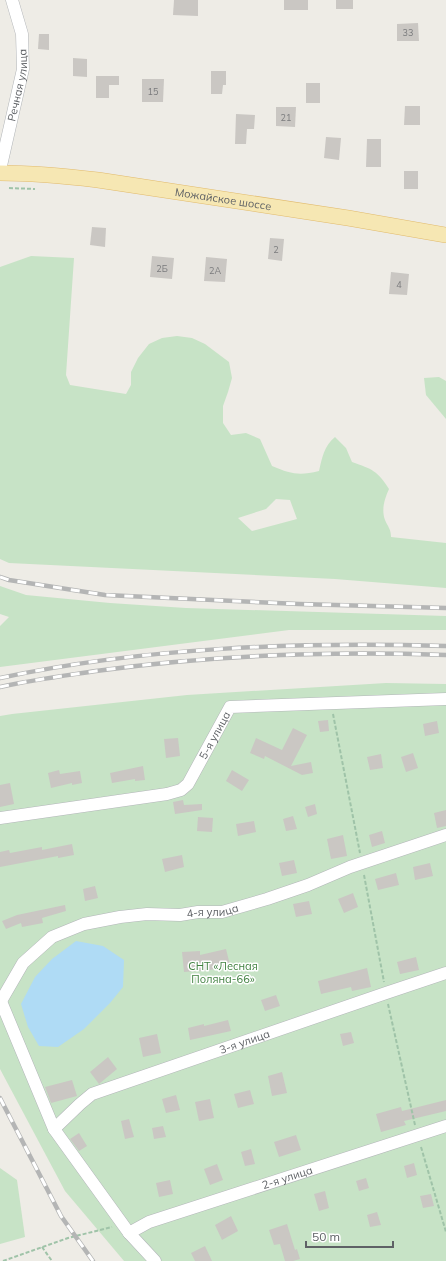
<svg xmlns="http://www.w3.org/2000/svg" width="446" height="1261" font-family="Mulish,sans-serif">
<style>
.green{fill:#c7e3c6;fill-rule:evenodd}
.water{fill:#afdbf5}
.building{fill:#cac7c3}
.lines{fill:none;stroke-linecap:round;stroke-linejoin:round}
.minor-casing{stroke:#b3b6b9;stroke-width:13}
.major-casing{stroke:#e1ba6c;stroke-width:16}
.path{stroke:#9fc3a8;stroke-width:2;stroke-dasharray:4 2;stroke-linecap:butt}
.minor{stroke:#fff;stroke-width:12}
.major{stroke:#f6e7b3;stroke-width:15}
.rail-casing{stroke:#b4b5b5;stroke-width:4.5}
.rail{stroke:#fff;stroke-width:3;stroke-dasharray:9;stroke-linecap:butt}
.labels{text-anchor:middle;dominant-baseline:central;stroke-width:3;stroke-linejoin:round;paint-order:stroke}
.number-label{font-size:9px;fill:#797a7c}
.street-label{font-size:11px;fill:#5e6165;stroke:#fff}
.park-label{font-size:11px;fill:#408140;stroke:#fff}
</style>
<rect width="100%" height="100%" fill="#eeece6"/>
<g class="green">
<path d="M 31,256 L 74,258 L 66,375 L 70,385 L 126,394 L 131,385 L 131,372 L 138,358 L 149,344 L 162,338 L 177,336 L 192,338 L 205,344 L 229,362 L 232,378 L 228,392 L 223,406 L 223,423 L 231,435 L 246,433 L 260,439 L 272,466 C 291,474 299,476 319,471 C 322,458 324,446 335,437 L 346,448 L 352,462 C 372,469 378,471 389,489 C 385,498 381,509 385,520 C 388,527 391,529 391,537 L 446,543 L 446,588 L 335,579 L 9,563 L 0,559 L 0,267 ZM 276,499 L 290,500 L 297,519 L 252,531 L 238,518 L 266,509 Z"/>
<polygon points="439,377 446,381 446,419 426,395 424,378"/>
<polygon points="0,586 26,595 110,603 186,608 446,616 446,630 289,630 0,667 0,626 9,617 0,614"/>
<polygon points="386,683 446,684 446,1261 124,1261 65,1191 0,1069 0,716 12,714 187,695"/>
<polygon points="0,1168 17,1180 25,1237 0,1244"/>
</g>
<polygon class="water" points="76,941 103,946 124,960 123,987 110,1003 84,1029 58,1047 39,1046 28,1027 21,1004 35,977 52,959"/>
<g class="building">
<polygon points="174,0 198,0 198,16 173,15"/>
<rect x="284" y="0" width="24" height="10"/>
<rect x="336" y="0" width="17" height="9"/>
<polygon points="418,23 419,41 397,41 397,24"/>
<polygon points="39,34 49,34 49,50 38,49"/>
<polygon points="73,58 87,59 87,77 73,76"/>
<polygon points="211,71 226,71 226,85 223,85 222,94 211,94"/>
<polygon points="96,76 119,76 119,85 109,85 109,98 96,98"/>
<polygon points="142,79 164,79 163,102 142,102"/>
<rect x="306" y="83" width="14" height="20"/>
<polygon points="405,106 420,106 420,125 404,125"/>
<polygon points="276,107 296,107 295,127 276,126"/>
<polygon points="236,114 255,115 254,129 247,129 246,144 235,144"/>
<polygon points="326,137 341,138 339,160 324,158"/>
<polygon points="367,139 381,139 381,167 366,167"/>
<rect x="404" y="171" width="14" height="18"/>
<polygon points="92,227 106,228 105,247 90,245"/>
<polygon points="270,238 284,239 282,261 268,259"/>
<polygon points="152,256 174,258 172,279 150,277"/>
<polygon points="206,257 227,259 225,282 204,281"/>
<polygon points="391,272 409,274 407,295 389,294"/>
<polygon points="328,720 329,731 320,732 318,721"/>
<polygon points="437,721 439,733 425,736 423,724"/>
<polygon points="293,728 307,735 291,766 311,762 313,773 302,775 265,756 264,759 250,753 256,738 282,750"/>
<polygon points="178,738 180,756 166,758 164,739"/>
<polygon points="413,753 418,768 406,772 401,757"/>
<polygon points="381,754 383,768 370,770 367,757"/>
<polygon points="143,766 145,780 135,781 135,779 112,783 110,773"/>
<polygon points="59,770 60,774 80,771 82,783 72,785 72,783 51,788 48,773"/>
<polygon points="232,770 249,780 242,791 226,781"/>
<polygon points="10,783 14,804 0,807 0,785"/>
<polygon points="183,800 184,805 202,804 202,810 175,814 173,802"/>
<polygon points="315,804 317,814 308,817 305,807"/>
<polygon points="446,810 446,826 437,828 434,813"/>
<polygon points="293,816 297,829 286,831 283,819"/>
<polygon points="198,817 213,818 212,832 197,831"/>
<polygon points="254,821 256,832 238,836 236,824"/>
<polygon points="382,831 385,843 372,847 369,835"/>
<polygon points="343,835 347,856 331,859 327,839"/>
<polygon points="72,844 74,855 58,858 58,856 0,867 0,852 9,850 10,853 42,847 42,850"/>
<polygon points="182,855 184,867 165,872 162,859"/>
<polygon points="294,860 297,873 282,876 279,863"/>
<polygon points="430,863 433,876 415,880 413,867"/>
<polygon points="396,873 399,885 378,890 375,879"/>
<polygon points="95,886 98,898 85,901 83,889"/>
<polygon points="353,893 358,907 344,913 338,899"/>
<polygon points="309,901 312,914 296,917 293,904"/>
<polygon points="65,905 66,911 42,918 43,923 22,927 21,923 6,929 2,921 17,915"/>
<polygon points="226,949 230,965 210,970 184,972 182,952 200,951 200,955"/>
<polygon points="416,957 419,970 400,974 397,962"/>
<polygon points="367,968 371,987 352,991 351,987 321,994 318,981"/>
<polygon points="276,995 280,1006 265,1011 261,1000"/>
<polygon points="228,1020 231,1031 190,1040 188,1028 204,1024 204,1026"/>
<polygon points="351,1032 354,1043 343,1046 340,1034"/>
<polygon points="157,1034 161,1053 143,1057 139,1038"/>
<polygon points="108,1057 117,1069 99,1084 90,1072"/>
<polygon points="282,1072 287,1093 272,1096 268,1076"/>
<polygon points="72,1080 77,1096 51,1103 45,1087"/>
<polygon points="250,1090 254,1104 238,1108 234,1094"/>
<polygon points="176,1095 180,1110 166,1113 162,1099"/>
<polygon points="210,1099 214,1118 199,1121 195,1102"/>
<polygon points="446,1100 446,1111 404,1121 406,1125 381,1132 376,1114 401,1107 402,1111"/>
<polygon points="129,1119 134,1137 125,1139 121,1121"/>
<polygon points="163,1126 166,1137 154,1139 152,1128"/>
<polygon points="79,1133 87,1146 79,1151 70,1139"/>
<polygon points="296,1135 301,1150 279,1157 274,1142"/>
<polygon points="251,1149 255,1164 245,1166 241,1152"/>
<polygon points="414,1163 417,1175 407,1178 404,1166"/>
<polygon points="217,1164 223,1180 210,1185 204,1169"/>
<polygon points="366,1178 369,1188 359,1191 356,1181"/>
<polygon points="170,1180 173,1194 159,1197 156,1183"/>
<polygon points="325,1191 329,1208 319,1211 314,1194"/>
<polygon points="431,1194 434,1206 423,1208 420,1196"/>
<polygon points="377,1212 381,1225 370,1227 367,1215"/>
<polygon points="231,1216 238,1231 222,1240 215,1225"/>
<polygon points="287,1224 295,1250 297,1249 300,1259 293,1261 285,1261 280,1244 274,1245 269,1230"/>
<polygon points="205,1246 212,1261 195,1261 191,1253"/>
</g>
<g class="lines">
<g class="minor-casing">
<g id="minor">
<path id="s1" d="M 0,170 L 23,69 L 22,34 L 12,0"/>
<path id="s2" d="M 0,818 L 167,794 L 181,790 L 188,784 L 230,707 L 446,699"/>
<polyline points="0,999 54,1129 129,1233 155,1261"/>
<path id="s3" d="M 1,1001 L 23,963 L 52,937 L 84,924 L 120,917 L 147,914 L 180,915 L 198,912 L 222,912 L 267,899 L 308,885 L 350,867 L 446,835"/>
<path id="s4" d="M 54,1129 L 80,1104 L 92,1094 L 386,993 L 446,973"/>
<path id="s5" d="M 129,1233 L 149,1222 L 446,1126"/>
</g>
</g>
<g class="major-casing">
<g id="major">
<path id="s6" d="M 0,173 C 33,173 65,176 98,180 L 348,218 L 446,235"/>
</g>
</g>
<g class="path">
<polyline points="9,188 35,189"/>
<polyline points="333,714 360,853"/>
<polyline points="364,875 384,982"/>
<polyline points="388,1004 415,1125"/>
<polyline points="421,1147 446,1232"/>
<polyline points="42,1247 52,1261"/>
<polyline points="3,1261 68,1238 112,1227"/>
</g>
<use href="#minor" class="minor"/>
<use href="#major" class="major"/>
<g class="rail-casing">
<g id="rail">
<polyline points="0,577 9,580 105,595 299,604 446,608"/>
<path d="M 0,678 C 146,647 297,642 446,646"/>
<path d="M 0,687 C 32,680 63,676 96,671 C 212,655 329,651 446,655"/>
<polyline points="0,1098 61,1216 93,1261"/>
</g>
</g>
<use href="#rail" class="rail"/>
</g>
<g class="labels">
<g class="number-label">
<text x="408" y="32">33</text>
<text x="153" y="91">15</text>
<text x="286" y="117">21</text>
<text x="276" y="249">2</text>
<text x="162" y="268">2Б</text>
<text x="215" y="270">2А</text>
<text x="399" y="284">4</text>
</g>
<g class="street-label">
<text stroke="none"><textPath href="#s1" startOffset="87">Речная улица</textPath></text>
<text stroke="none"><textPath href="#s6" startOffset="225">Можайское шоссе</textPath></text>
<text stroke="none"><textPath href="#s2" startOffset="248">5-я улица</textPath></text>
<text stroke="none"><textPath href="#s3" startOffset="247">4-я улица</textPath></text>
<text stroke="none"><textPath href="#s4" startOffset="213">3-я улица</textPath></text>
<text stroke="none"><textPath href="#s5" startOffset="168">2-я улица</textPath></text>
</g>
<g class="park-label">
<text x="223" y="966">СНТ «Лесная<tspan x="223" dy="13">Поляна-66»</tspan></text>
</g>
</g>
<path d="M306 1241v6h87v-6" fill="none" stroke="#5e6165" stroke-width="2"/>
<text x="312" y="1241" font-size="12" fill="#5e6165" stroke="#ffffff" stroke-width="3" paint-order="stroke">50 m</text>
</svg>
